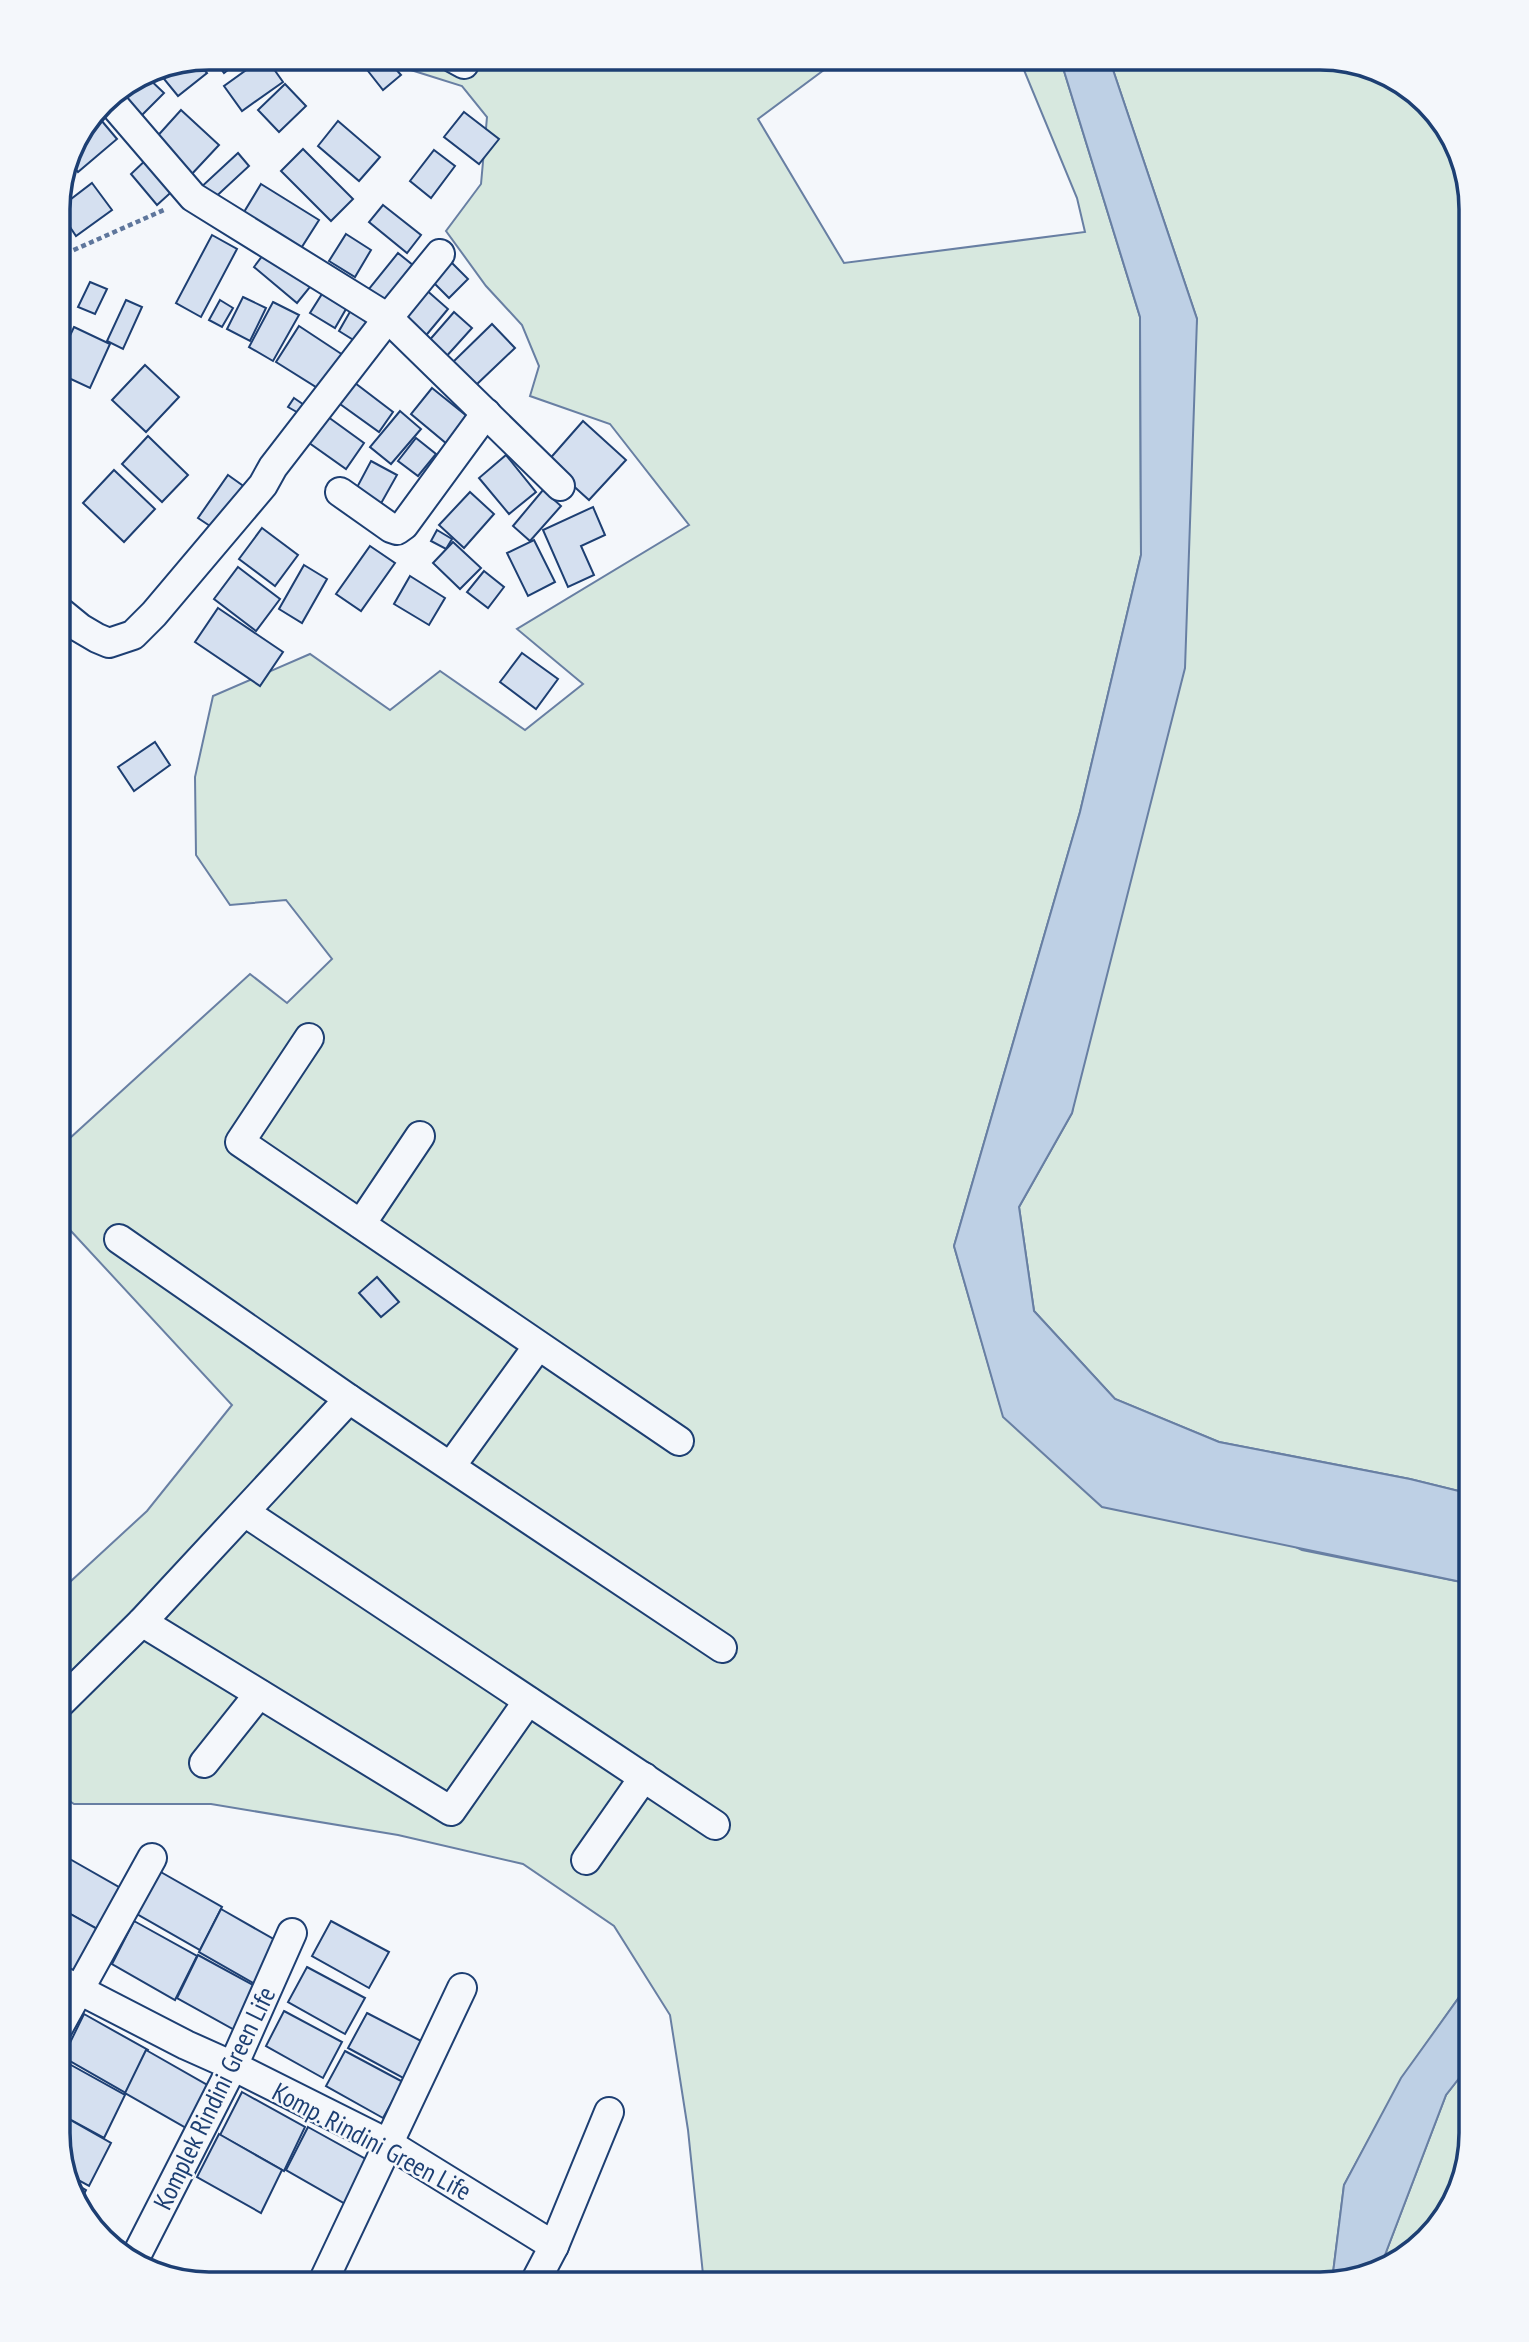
<svg xmlns="http://www.w3.org/2000/svg" width="1529" height="2342" font-family="'PT Sans Narrow',sans-serif">
<style>
.green{fill:#d7e8df;stroke:#687fa3;stroke-width:2}
.water{fill:#bed0e5;stroke:#687fa3;stroke-width:2}
.building{fill:#d5e0f0;stroke:#1d3f73;stroke-width:2}
.lines{fill:none;stroke-linecap:round;stroke-linejoin:round}
.street-casing{stroke:#1d3f73;stroke-width:32}
.path{stroke:#5e769c;stroke-width:4.5;stroke-dasharray:5 3.5;stroke-linecap:butt}
.street{stroke:#f4f7fb;stroke-width:28}
.labels{text-anchor:middle;dominant-baseline:central;stroke-width:5;stroke-linejoin:round;paint-order:stroke}
.street-label{font-size:26px;fill:#1d3f73;stroke:#f4f7fb}
.rim{fill:none;stroke:#1d3f73;stroke-width:3.5}
</style>
<rect width="100%" height="100%" fill="#f4f7fb"/>
<g class="green">
<polygon points="398,58 840,58 758,119 844,263 1085,232 1077,198 1019,58 1060,58 1140,317 1141,555 1080,812 954,1246 1000,1405 1302,1550 1471,1584 1471,1984 1460,1996 1402,2078 1344,2185 1332,2281 1320,2284 704,2284 688,2130 670,2015 614,1926 523,1864 398,1835 211,1804 74,1804 58,1793 58,1593 147,1511 232,1405 58,1217 58,1149 250,974 287,1003 332,959 286,900 230,905 196,855 195,777 213,696 310,654 390,710 440,671 525,730 583,684 517,629 689,525 610,424 530,396 539,366 522,325 486,286 446,231 481,184 487,117 462,86 411,70"/>
<polygon points="1109,58 1330,58 1396,78 1451,134 1471,209 1471,1494 1410,1479 1219,1442 1115,1399 1034,1311 1019,1207 1072,1113 1197,319"/>
<polygon points="1471,2063 1471,2134 1451,2209 1395,2264 1380,2268 1446,2095"/>
</g>
<g class="water">
<polygon points="1060,58 1109,58 1197,319 1185,668 1072,1113 1019,1207 1034,1311 1115,1399 1219,1442 1410,1479 1471,1494 1471,1584 1102,1507 1003,1417 954,1246 1080,812 1141,555 1140,317"/>
<polygon points="1471,1984 1471,2063 1446,2095 1380,2268 1332,2281 1344,2185 1401,2078 1460,1996"/>
</g>
<g class="building">
<polygon points="213,58 243,58 224,73"/>
<polygon points="263,58 266,58 283,82 242,111 224,86"/>
<polygon points="384,58 386,58 401,75 383,90 368,71"/>
<polygon points="196,60 207,73 178,96 155,68"/>
<polygon points="144,74 164,93 135,122 110,97"/>
<polygon points="285,84 306,106 279,132 258,110"/>
<polygon points="181,110 219,145 190,176 153,141"/>
<polygon points="464,112 499,139 479,164 444,137"/>
<polygon points="96,114 117,139 78,172 68,159 69,151"/>
<polygon points="338,121 380,157 359,181 318,146"/>
<polygon points="303,149 353,199 331,221 281,171"/>
<polygon points="434,150 455,166 431,198 410,181"/>
<polygon points="238,153 249,166 209,203 198,190"/>
<polygon points="151,155 178,186 157,205 131,174"/>
<polygon points="92,183 112,210 76,236 58,209"/>
<polygon points="261,184 319,220 298,253 241,217"/>
<polygon points="383,205 421,235 407,253 369,222"/>
<polygon points="346,234 371,250 355,277 329,261"/>
<polygon points="212,235 237,249 201,317 176,303"/>
<polygon points="266,251 310,287 297,303 254,267"/>
<polygon points="398,253 414,266 380,308 364,295"/>
<polygon points="448,259 468,279 449,298 429,278"/>
<polygon points="90,282 107,289 95,314 78,307"/>
<polygon points="424,288 448,309 423,339 399,319"/>
<polygon points="322,294 346,309 335,328 310,313"/>
<polygon points="243,297 266,308 250,341 227,329"/>
<polygon points="126,300 142,307 123,349 107,341"/>
<polygon points="220,300 233,308 222,327 209,320"/>
<polygon points="273,302 299,315 273,361 249,347"/>
<polygon points="355,303 376,315 360,344 339,331"/>
<polygon points="454,312 472,328 444,359 427,343"/>
<polygon points="492,324 515,348 476,385 453,362"/>
<polygon points="299,326 346,357 324,392 276,362"/>
<polygon points="74,327 110,344 90,388 58,373 58,361"/>
<polygon points="145,365 179,397 146,432 112,400"/>
<polygon points="355,383 393,412 379,432 340,404"/>
<polygon points="432,388 468,417 447,444 411,414"/>
<polygon points="294,398 307,407 302,415 288,407"/>
<polygon points="400,411 421,429 391,464 370,447"/>
<polygon points="324,414 364,443 346,469 305,440"/>
<polygon points="583,421 626,460 589,500 547,462"/>
<polygon points="148,436 188,475 162,502 122,464"/>
<polygon points="416,438 436,454 418,476 398,461"/>
<polygon points="506,455 536,492 509,514 479,478"/>
<polygon points="371,461 397,475 379,507 354,493"/>
<polygon points="114,470 155,509 124,542 83,503"/>
<polygon points="228,475 249,490 219,532 198,518"/>
<polygon points="543,490 561,506 530,541 513,526"/>
<polygon points="470,492 494,514 464,548 439,525"/>
<polygon points="593,507 605,535 581,546 594,575 568,587 543,530"/>
<polygon points="262,528 298,555 275,586 239,559"/>
<polygon points="437,530 452,539 446,549 431,541"/>
<polygon points="534,540 555,582 528,596 507,553"/>
<polygon points="453,542 481,568 460,589 433,563"/>
<polygon points="370,546 395,563 361,611 336,594"/>
<polygon points="304,565 327,579 302,623 279,609"/>
<polygon points="238,567 280,599 256,631 214,599"/>
<polygon points="484,571 504,587 488,608 467,592"/>
<polygon points="410,576 445,598 429,625 394,604"/>
<polygon points="218,608 283,652 260,686 195,642"/>
<polygon points="522,653 558,679 536,709 500,682"/>
<polygon points="155,742 170,765 134,791 118,767"/>
<polygon points="377,1277 399,1302 381,1317 359,1293"/>
<polygon points="61,1854 124,1890 103,1932 58,1907 58,1861"/>
<polygon points="159,1871 222,1907 200,1950 137,1914"/>
<polygon points="58,1907 104,1933 81,1976 58,1963"/>
<polygon points="221,1909 284,1945 262,1988 199,1952"/>
<polygon points="134,1921 197,1956 175,2000 112,1964"/>
<polygon points="331,1921 389,1952 369,1988 312,1956"/>
<polygon points="198,1955 262,1990 240,2033 177,1998"/>
<polygon points="307,1967 365,1998 345,2034 288,2002"/>
<polygon points="284,2011 342,2042 323,2078 266,2046"/>
<polygon points="367,2013 425,2043 405,2079 348,2048"/>
<polygon points="84,2014 148,2050 126,2093 63,2057"/>
<polygon points="146,2050 209,2086 188,2129 125,2093"/>
<polygon points="345,2051 403,2082 383,2118 326,2086"/>
<polygon points="62,2060 125,2095 104,2138 58,2113 58,2068"/>
<polygon points="242,2092 305,2127 284,2171 220,2135"/>
<polygon points="58,2113 111,2143 89,2186 69,2175 58,2133"/>
<polygon points="308,2127 371,2162 349,2206 286,2170"/>
<polygon points="219,2134 282,2170 261,2213 197,2177"/>
<polygon points="71,2181 86,2190 77,2207"/>
</g>
<g class="lines">
<g class="street-casing">
<g id="street">
<polyline points="453,58 464,64"/>
<polyline points="108,98 193,197 388,318 560,486"/>
<polyline points="340,492 391,528 397,530 404,525 486,413"/>
<polyline points="58,610 80,628 97,638 109,643 133,635 154,614 263,485 273,467 388,318 440,254"/>
<polyline points="309,1038 240,1142 679,1441"/>
<polyline points="361,1224 420,1136"/>
<polyline points="119,1239 349,1399 722,1648"/>
<polyline points="451,1466 538,1346"/>
<polyline points="246,1513 715,1825"/>
<polyline points="142,1622 451,1811 528,1701"/>
<polyline points="58,1705 142,1622 349,1399"/>
<polyline points="204,1763 259,1694"/>
<polyline points="586,1860 644,1777"/>
<polyline points="58,1979 186,2045 233,2066 389,2144 554,2246 609,2112"/>
<polyline points="58,2028 152,1858"/>
<polyline points="133,2262 233,2066 292,1933"/>
<polyline points="322,2284 462,1988"/>
<polyline points="534,2284 554,2246"/>
</g>
</g>
<polyline class="path" points="58,257 166,209"/>
<use href="#street" class="street"/>
</g>
<g class="labels">
<g class="street-label">
<text transform="translate(214 2098) rotate(-64)">Komplek Rindini Green Life</text>
<text transform="translate(372 2141) rotate(28)">Komp. Rindini Green Life</text>
</g>
</g>
<path d="M0 0H1529V2342H0ZM209 70H1320A139 139 0 0 1 1459 209V2133A139 139 0 0 1 1320 2272H209A139 139 0 0 1 70 2133V209A139 139 0 0 1 209 70Z" fill="#f4f7fb" fill-rule="evenodd"/>
<path class="rim" d="M209 70H1320A139 139 0 0 1 1459 209V2133A139 139 0 0 1 1320 2272H209A139 139 0 0 1 70 2133V209A139 139 0 0 1 209 70Z"/>
</svg>
